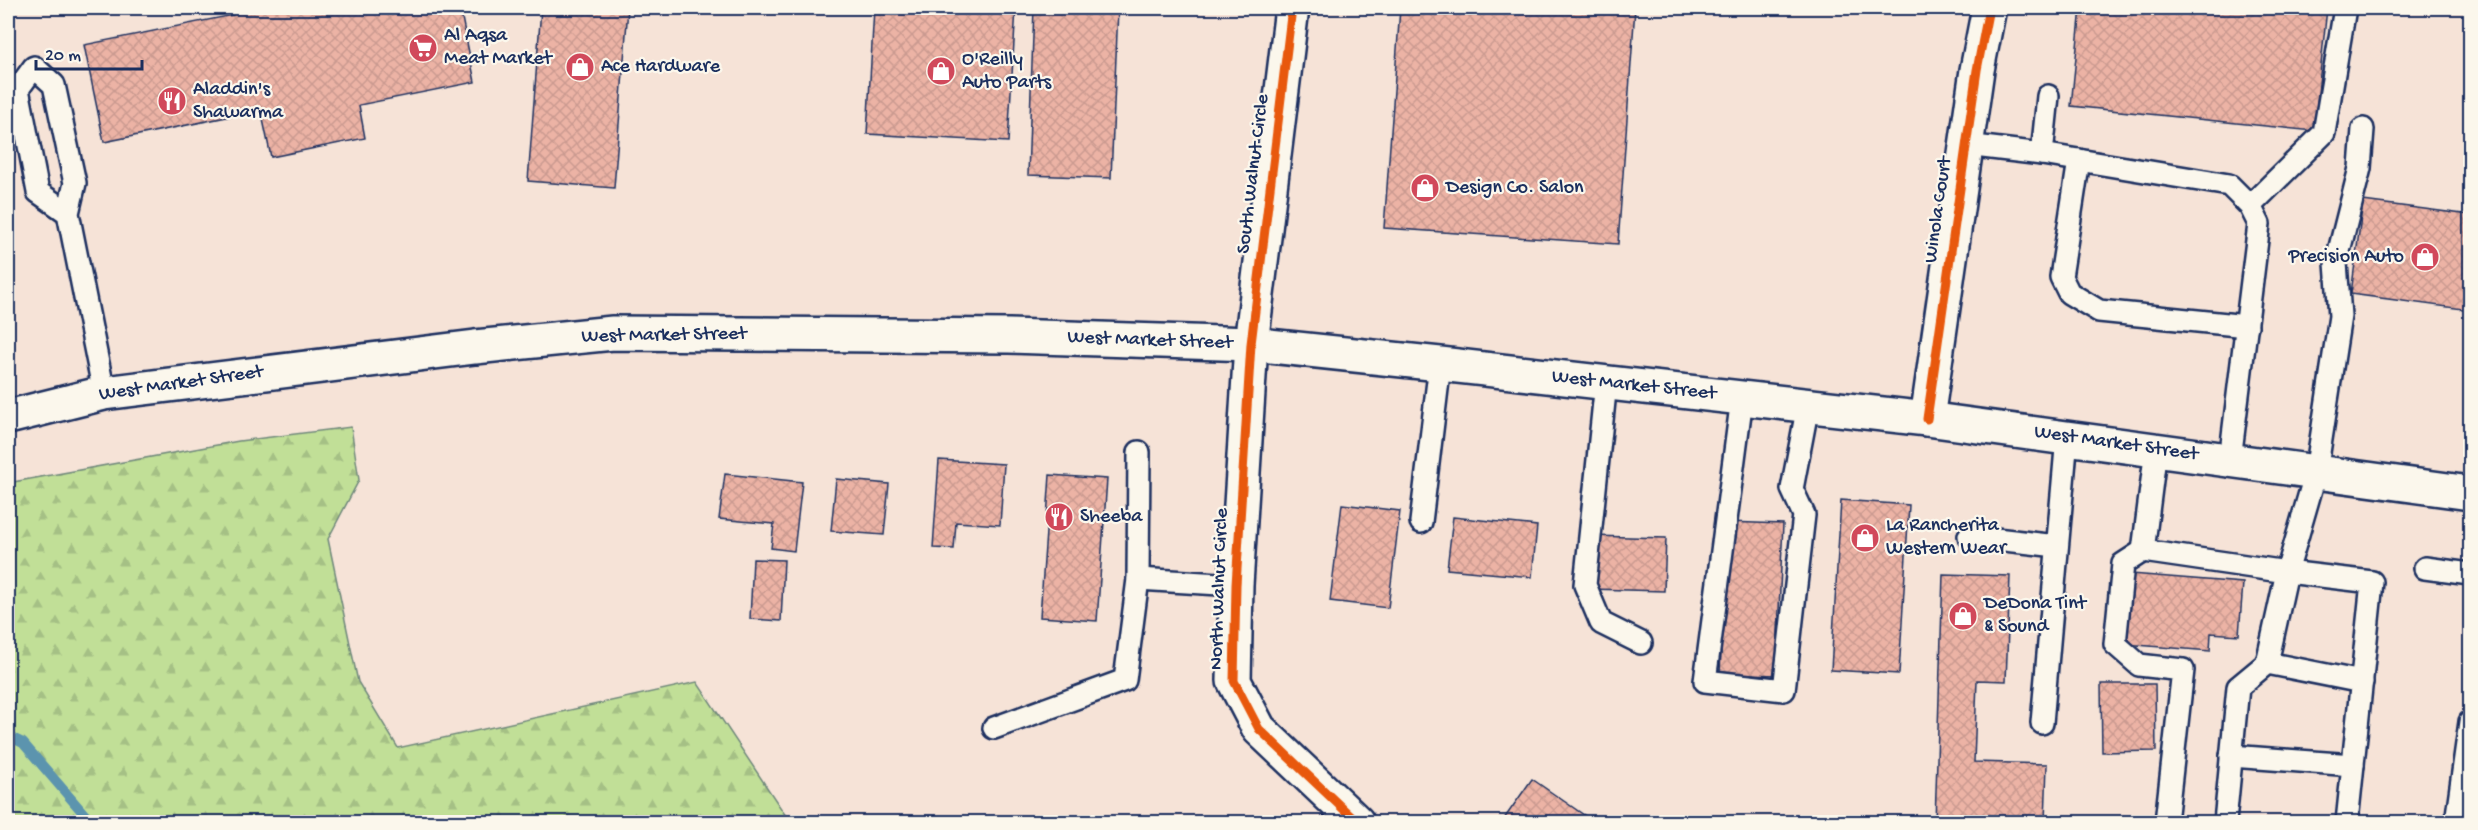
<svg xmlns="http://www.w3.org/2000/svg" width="2478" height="830" font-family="'Gochi Hand',sans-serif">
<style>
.forest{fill:url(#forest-firs);stroke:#6e877a;stroke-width:1.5}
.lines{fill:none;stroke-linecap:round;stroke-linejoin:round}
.stream{stroke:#5c94ae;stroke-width:10}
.building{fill:url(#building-cross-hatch);stroke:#1b2f5e;stroke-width:1.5}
.service-casing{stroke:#1b2f5e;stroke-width:26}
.minor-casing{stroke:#1b2f5e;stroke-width:38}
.primary-casing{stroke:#1b2f5e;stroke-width:38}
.service{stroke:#fbf7ec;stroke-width:21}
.minor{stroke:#fbf7ec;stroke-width:33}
.primary{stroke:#fbf7ec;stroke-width:33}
.cycleway-casing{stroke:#fbf7ec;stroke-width:13}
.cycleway{stroke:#e8590c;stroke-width:9}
.labels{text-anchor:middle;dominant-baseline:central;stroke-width:4.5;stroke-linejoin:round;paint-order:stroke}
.poi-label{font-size:20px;fill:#1b2f5e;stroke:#fbf7ec;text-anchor:start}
.street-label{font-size:20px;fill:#1b2f5e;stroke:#fbf7ec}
</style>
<defs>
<pattern id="forest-firs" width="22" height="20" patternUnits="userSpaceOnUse" patternTransform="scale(1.5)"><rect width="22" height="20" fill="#c1df97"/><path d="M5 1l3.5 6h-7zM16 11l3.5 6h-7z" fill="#a5c085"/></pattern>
<pattern id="building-cross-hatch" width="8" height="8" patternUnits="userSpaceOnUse" patternTransform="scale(1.5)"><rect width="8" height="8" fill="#ecb3a5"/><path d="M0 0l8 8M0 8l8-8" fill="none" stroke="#ca9a90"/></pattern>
</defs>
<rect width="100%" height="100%" fill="#f6e3d7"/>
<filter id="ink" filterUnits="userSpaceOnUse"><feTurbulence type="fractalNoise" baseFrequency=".0167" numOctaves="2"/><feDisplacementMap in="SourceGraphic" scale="12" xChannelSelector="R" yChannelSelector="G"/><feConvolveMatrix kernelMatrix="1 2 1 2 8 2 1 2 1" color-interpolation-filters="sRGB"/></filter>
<g filter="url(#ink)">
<polygon class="forest" points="351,427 359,480 328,539 358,682 398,748 697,682 790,822 8,822 8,483 239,441"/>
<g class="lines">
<polyline class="stream" points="8,736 23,743 91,822"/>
</g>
<g class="building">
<polygon points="232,8 460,8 475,82 359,105 365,138 271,157 261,110 104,142 84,45 233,15"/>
<polygon points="541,8 628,8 614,188 528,181"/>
<polygon points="874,8 1016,8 1008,142 867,134"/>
<polygon points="1034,8 1118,8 1111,178 1028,175"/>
<polygon points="1400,8 1635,8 1618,244 1384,228"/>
<polygon points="2081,8 2327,8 2314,131 2071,106"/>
<polygon points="2363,201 2470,215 2470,310 2351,294"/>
<polygon points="939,460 1004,464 1000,525 956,522 954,549 933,548"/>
<polygon points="725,474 802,482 794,551 771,548 774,524 719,519"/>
<polygon points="1050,475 1107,479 1097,621 1040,617"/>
<polygon points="836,479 889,484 884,535 831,531"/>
<polygon points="1841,500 1909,505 1899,674 1831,670"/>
<polygon points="1342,504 1400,511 1388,608 1330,601"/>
<polygon points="1453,517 1537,526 1532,577 1447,569"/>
<polygon points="1727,522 1783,524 1776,675 1720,673"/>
<polygon points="1592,536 1666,538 1664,591 1590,589"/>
<polygon points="753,559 784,560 781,621 750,619"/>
<polygon points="1943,574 2010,576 2006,681 1977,680 1974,762 2047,764 2045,822 1935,822"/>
<polygon points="2131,574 2243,583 2239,635 2211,633 2210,651 2125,644"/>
<polygon points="2101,684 2155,684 2156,751 2102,752"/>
<polygon points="1532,779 1594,822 1510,822 1504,819"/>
</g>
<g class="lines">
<g class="service-casing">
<g id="service">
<polyline points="1966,145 2042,154 2229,185 2250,206 2259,224 2230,460"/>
<polyline points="2042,154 2048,96"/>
<polyline points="2079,160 2061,277 2069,293 2099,311 2247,326"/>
<polyline points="2250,206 2324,133 2345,8"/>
<polyline points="68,213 38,192 18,89 34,67 54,85 75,183 68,213 104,393"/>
<polyline points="1606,382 1585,585 1601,623 1641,643"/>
<polyline points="1742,398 1705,681 1784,690 1804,515 1792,489 1808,405"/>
<polyline points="2156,449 2143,551 2287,572 2267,663 2362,682"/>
<polyline points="1421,522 1440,364"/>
<polyline points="1969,536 2057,546"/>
<polyline points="2143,551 2123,564 2115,644 2139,665 2183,670 2166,822"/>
<polyline points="2425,568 2470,574"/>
<polyline points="1138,579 1236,585"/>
<polyline points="2042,723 2067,437"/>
<polyline points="994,728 1125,680 1138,579 1139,452"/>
<polyline points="2231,756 2353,765"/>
<polyline points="2225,822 2238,687 2267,663"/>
<polyline points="2347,822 2372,582 2287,572 2316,472 2340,316 2336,263 2360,168 2363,129"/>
<polyline points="2456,822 2470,722"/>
</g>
</g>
<g class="minor-casing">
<g id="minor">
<polyline points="1292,8 1251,344 1236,585 1234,681 1259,729 1357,822"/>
<polyline points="1927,419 1977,70 1989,8"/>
</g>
</g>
<g class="primary-casing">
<polyline id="primary" points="8,417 104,393 475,347 613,333 1009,336 1251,344 1440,364 1927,419 2470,493"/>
</g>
<use href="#service" class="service"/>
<use href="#minor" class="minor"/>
<use href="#primary" class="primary"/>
<g class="cycleway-casing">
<g id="cycleway">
<polyline points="1292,8 1251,344 1236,585 1234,681 1259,729 1357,822"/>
<polyline points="1927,419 1977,70 1989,8"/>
</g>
</g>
<use href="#cycleway" class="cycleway"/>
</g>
</g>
<defs>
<g id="supermarket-disc" transform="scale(1.5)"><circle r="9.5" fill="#d1495b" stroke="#fbf7ec"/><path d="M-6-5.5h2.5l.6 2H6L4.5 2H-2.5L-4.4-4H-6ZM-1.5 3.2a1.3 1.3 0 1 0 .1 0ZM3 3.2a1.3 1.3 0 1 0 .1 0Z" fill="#fff"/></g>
<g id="shop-disc" transform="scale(1.5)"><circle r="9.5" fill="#d1495b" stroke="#fbf7ec"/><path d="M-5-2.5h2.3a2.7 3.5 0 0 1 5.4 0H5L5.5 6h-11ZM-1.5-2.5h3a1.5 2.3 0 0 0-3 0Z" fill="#fff"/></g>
<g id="restaurant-disc" transform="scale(1.5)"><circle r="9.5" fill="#d1495b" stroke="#fbf7ec"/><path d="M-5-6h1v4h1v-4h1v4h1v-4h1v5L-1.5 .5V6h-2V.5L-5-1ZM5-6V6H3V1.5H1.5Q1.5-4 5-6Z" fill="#fff"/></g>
</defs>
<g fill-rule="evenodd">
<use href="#supermarket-disc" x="423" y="48"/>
<use href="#shop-disc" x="580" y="67"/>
<use href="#shop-disc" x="941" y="71"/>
<use href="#restaurant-disc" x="172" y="101"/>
<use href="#shop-disc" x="1425" y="188"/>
<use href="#shop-disc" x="2425" y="257"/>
<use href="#restaurant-disc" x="1059" y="517"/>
<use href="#shop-disc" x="1865" y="538"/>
<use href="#shop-disc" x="1963" y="616"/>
</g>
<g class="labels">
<g class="poi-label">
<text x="444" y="36">Al Aqsa<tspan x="444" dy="23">Meat Market</tspan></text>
<text x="962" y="60">O'Reilly<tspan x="962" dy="23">Auto Parts</tspan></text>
<text x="601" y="67">Ace Hardware</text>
<text x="193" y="90">Aladdin's<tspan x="193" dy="23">Shawarma</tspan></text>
<text x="1446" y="188">Design Co. Salon</text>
<text x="2404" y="257" text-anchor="end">Precision Auto</text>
<text x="1080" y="517">Sheeba</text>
<text x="1886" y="526">La Rancherita<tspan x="1886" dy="23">Western Wear</tspan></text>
<text x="1984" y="604">DeDona Tint<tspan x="1984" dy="23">&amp; Sound</tspan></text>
</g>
<g class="street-label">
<text transform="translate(1254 174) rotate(-83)">South Walnut Circle</text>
<text transform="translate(1939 210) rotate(-82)">Winola Court</text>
<text transform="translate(664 336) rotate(-1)">West Market Street</text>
<text transform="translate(1150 341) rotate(2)">West Market Street</text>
<text transform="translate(181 384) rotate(-8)">West Market Street</text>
<text transform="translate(1634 386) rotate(6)">West Market Street</text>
<text transform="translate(2116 444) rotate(8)">West Market Street</text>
<text transform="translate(1220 589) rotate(-88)">North Walnut Circle</text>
</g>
</g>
<rect width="2478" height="830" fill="none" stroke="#fbf7ec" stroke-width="30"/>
<rect x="15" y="15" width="2448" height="800" fill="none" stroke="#1b2f5e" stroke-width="2" filter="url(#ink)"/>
<path d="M36 60v9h106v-9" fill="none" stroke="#1b2f5e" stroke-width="3"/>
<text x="45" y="60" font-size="18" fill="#1b2f5e" stroke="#fbf7ec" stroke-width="4.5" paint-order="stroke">20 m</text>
</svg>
